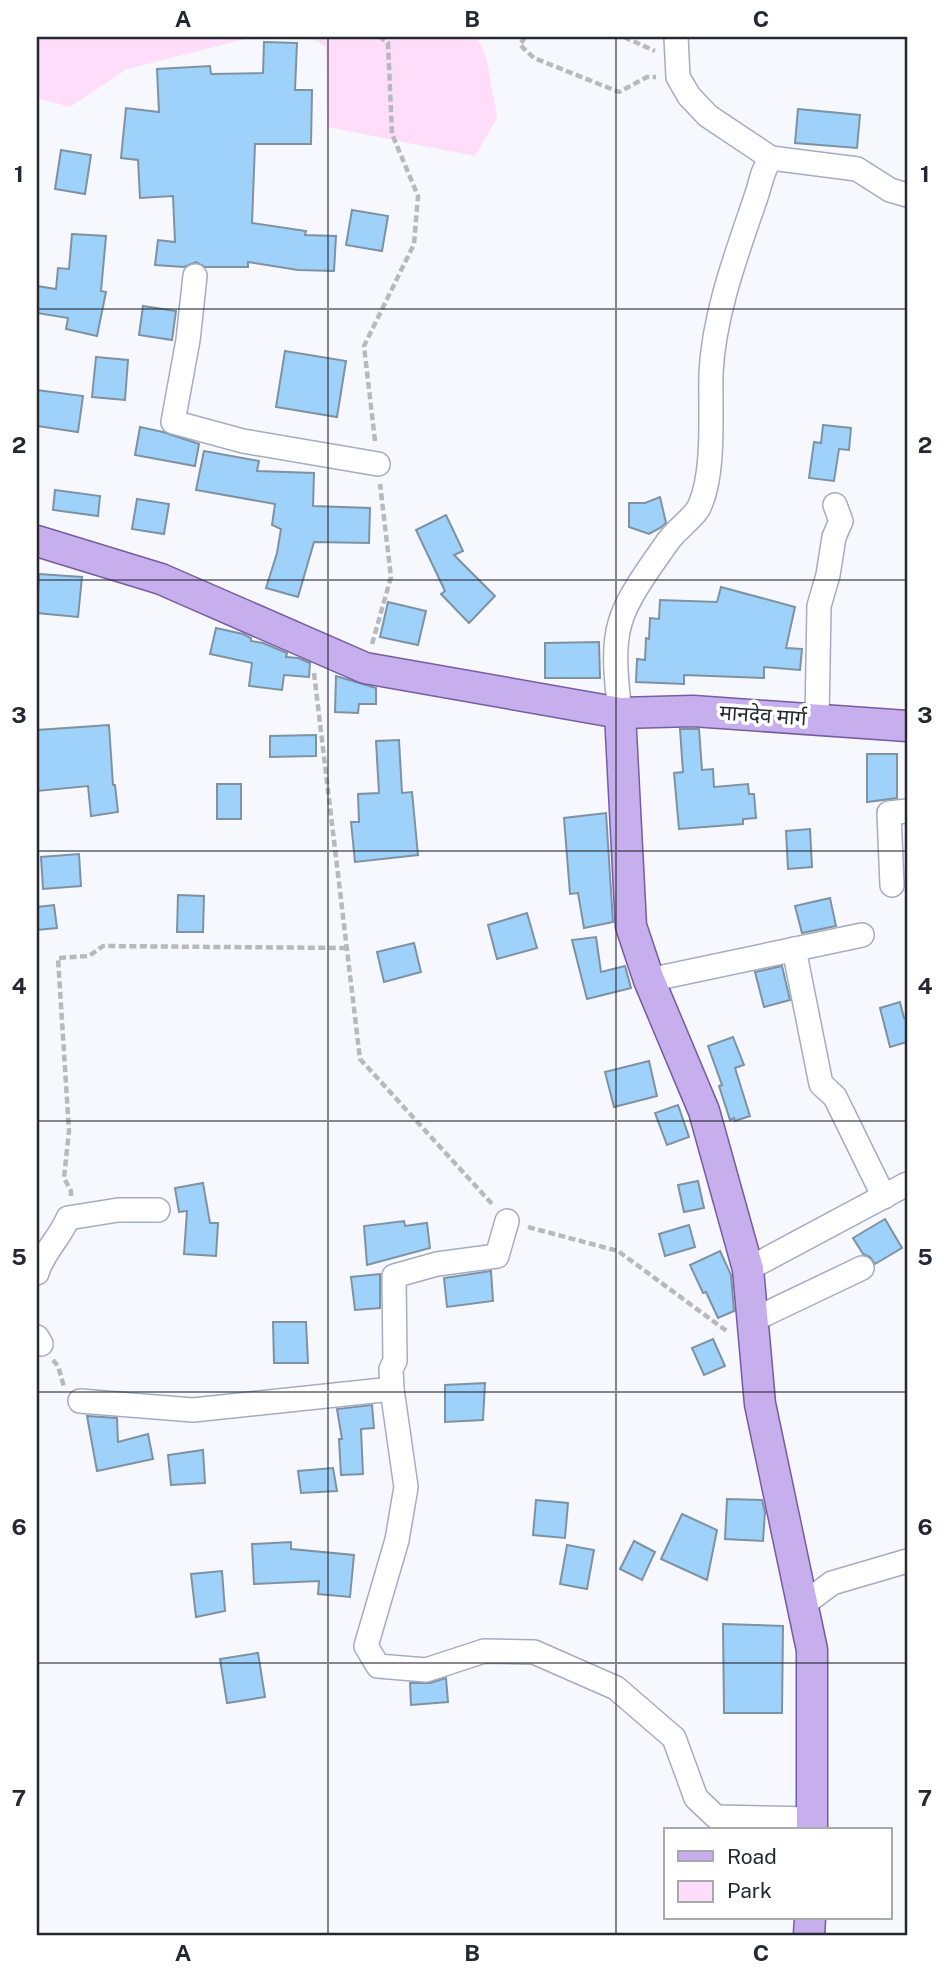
<svg xmlns="http://www.w3.org/2000/svg" width="944" height="1972" font-family="'Public Sans','Noto Sans Devanagari',sans-serif">
<style>
.green{fill:#fdddf9}
.building{fill:#9fd2fa;stroke:#7e92a2;stroke-width:2}
.lines{fill:none;stroke-linecap:round;stroke-linejoin:round}
.minor-casing{stroke:#a5acc2;stroke-width:26}
.major-casing{stroke:#765ca3;stroke-width:33}
.path{stroke:#b8b9bf;stroke-width:4.5;stroke-dasharray:7 3.5;stroke-linecap:butt}
.minor{stroke:#fff;stroke-width:23}
.major{stroke:#c7aeec;stroke-width:30}
.grid{fill:none;stroke:#252831;stroke-width:2;stroke-opacity:0.55}
.labels{text-anchor:middle;dominant-baseline:central;stroke-width:7;stroke-linejoin:round;paint-order:stroke}
.street-label{font-size:21px;fill:#252831;stroke:#fff}
.neatline{fill:none;stroke:#252831;stroke-width:2.5}
.grid-label{font-size:23px;text-anchor:middle;font-weight:bold;fill:#252831}
</style>
<rect width="100%" height="100%" fill="#f7f8fd"/>
<g class="green">
<polygon points="37,37 254,37 127,69 70,107 37,98"/>
<polygon points="310,37 477,37 487,60 497,118 475,156 327,127 326,47"/>
</g>
<g class="building">
<polygon points="264,42 297,43 295,90 312,90 311,144 255,144 252,223 306,231 305,235 336,236 334,271 298,270 248,262 248,267 205,267 196,262 184,267 155,265 158,240 175,242 173,196 140,198 138,160 121,158 126,108 159,112 157,69 210,66 211,74 263,73"/>
<polygon points="798,109 860,115 857,148 795,143"/>
<polygon points="61,150 91,155 85,194 55,189"/>
<polygon points="352,210 388,216 382,251 346,245"/>
<polygon points="72,234 106,236 101,291 106,292 97,336 66,329 68,318 37,313 37,286 56,289 58,268 69,269"/>
<polygon points="143,306 176,311 172,340 139,335"/>
<polygon points="285,351 346,361 337,417 276,407"/>
<polygon points="96,357 128,360 125,400 92,397"/>
<polygon points="37,390 83,396 78,432 37,426"/>
<polygon points="823,425 851,428 849,450 839,449 834,481 809,478 814,442 821,443"/>
<polygon points="140,427 163,432 199,444 195,466 135,455"/>
<polygon points="204,451 259,461 257,471 314,473 313,506 370,508 369,543 314,542 298,597 266,588 277,553 281,529 272,525 275,504 196,490"/>
<polygon points="55,490 100,496 98,516 53,510"/>
<polygon points="660,497 666,523 660,528 649,534 629,527 629,503 645,503"/>
<polygon points="137,499 169,504 164,534 132,529"/>
<polygon points="446,515 463,551 454,555 495,596 469,623 441,594 445,591 416,530"/>
<polygon points="39,574 82,577 78,617 37,613"/>
<polygon points="721,587 795,607 786,648 802,649 800,670 764,667 764,678 684,675 684,684 636,682 637,659 645,660 646,638 649,639 650,618 659,619 660,600 717,602"/>
<polygon points="388,602 426,611 418,645 380,637"/>
<polygon points="216,628 243,634 251,638 251,641 263,643 287,653 286,657 298,658 310,663 309,677 284,675 282,690 249,686 252,663 210,654"/>
<polygon points="599,642 600,678 545,678 545,643"/>
<polygon points="336,676 376,688 376,704 359,704 358,713 335,712"/>
<polygon points="109,725 113,785 115,785 118,812 91,816 88,786 37,791 37,730"/>
<polygon points="680,729 699,729 702,770 713,769 714,787 748,784 749,794 754,794 756,818 743,819 743,824 679,829 674,773 683,772"/>
<polygon points="316,735 316,756 270,757 270,736"/>
<polygon points="399,740 402,793 412,792 418,855 355,862 351,822 359,822 358,794 379,793 376,741"/>
<polygon points="867,754 897,754 897,798 867,802"/>
<rect x="217" y="784" width="24" height="35"/>
<polygon points="606,813 613,922 584,928 578,893 570,894 564,818"/>
<polygon points="810,829 812,867 788,869 786,831"/>
<polygon points="79,854 81,886 43,889 41,857"/>
<polygon points="178,895 204,896 203,932 177,932"/>
<polygon points="830,898 836,926 802,933 795,906"/>
<polygon points="54,905 57,928 37,930 37,907"/>
<polygon points="527,913 537,948 497,959 488,925"/>
<polygon points="596,937 601,972 625,966 631,988 587,999 572,940"/>
<polygon points="414,943 421,972 384,982 377,952"/>
<polygon points="782,966 790,1000 764,1007 755,972"/>
<polygon points="900,1002 904,1018 907,1018 907,1042 890,1047 880,1008"/>
<polygon points="733,1037 744,1065 735,1068 750,1116 735,1121 734,1118 730,1120 719,1086 722,1085 708,1046"/>
<polygon points="649,1061 657,1096 614,1107 605,1072"/>
<polygon points="678,1105 689,1137 667,1145 655,1113"/>
<polygon points="698,1181 704,1208 684,1212 678,1185"/>
<polygon points="203,1183 210,1223 218,1223 216,1256 184,1254 187,1211 179,1212 175,1188"/>
<polygon points="885,1219 902,1248 875,1264 870,1257 863,1254 853,1238"/>
<polygon points="404,1221 405,1226 427,1223 430,1248 367,1265 364,1226"/>
<polygon points="689,1225 695,1247 665,1256 659,1234"/>
<polygon points="720,1251 731,1275 734,1311 718,1318 706,1292 703,1293 690,1265"/>
<polygon points="491,1271 493,1301 447,1307 444,1278"/>
<polygon points="380,1274 380,1308 355,1310 351,1277"/>
<polygon points="273,1322 306,1322 308,1363 274,1363"/>
<polygon points="713,1339 725,1366 704,1375 692,1348"/>
<polygon points="485,1383 483,1420 445,1422 445,1385"/>
<polygon points="372,1405 374,1428 361,1429 363,1474 341,1475 339,1439 342,1439 337,1409"/>
<polygon points="87,1416 117,1418 118,1442 148,1434 153,1459 97,1471"/>
<polygon points="203,1450 205,1483 171,1485 168,1455"/>
<polygon points="333,1468 337,1491 301,1493 298,1471"/>
<polygon points="727,1499 762,1500 765,1512 763,1541 725,1539"/>
<polygon points="536,1500 568,1503 565,1538 533,1535"/>
<polygon points="682,1514 717,1530 707,1580 661,1559"/>
<polygon points="634,1541 655,1552 642,1580 620,1569"/>
<polygon points="291,1542 291,1549 354,1555 350,1597 318,1594 319,1581 254,1584 252,1544"/>
<polygon points="567,1545 594,1550 587,1589 560,1584"/>
<polygon points="222,1571 225,1611 196,1617 191,1574"/>
<polygon points="723,1624 783,1626 782,1713 724,1713"/>
<polygon points="258,1653 265,1697 227,1703 220,1659"/>
<polygon points="446,1678 448,1702 411,1705 410,1683 430,1683"/>
</g>
<g class="lines">
<g class="minor-casing">
<g id="minor">
<polyline points="676,37 678,77 689,96 708,116 771,158 857,169 890,190 907,195"/>
<polyline points="195,276 188,340 173,422 243,441 378,464"/>
<path d="M 620,713 C 617,686 612,650 620,623 C 627,597 653,563 669,540 C 677,529 696,516 700,505 C 715,471 710,411 711,373 C 714,313 737,253 756,197 C 761,183 762,170 771,158"/>
<polyline points="817,719 819,606 828,575 834,537 841,521 835,505"/>
<polyline points="892,885 889,813 907,811"/>
<polyline points="794,949 821,1084 835,1097 884,1197"/>
<polyline points="649,980 862,935"/>
<polyline points="748,1269 907,1184"/>
<path d="M 37,1273 C 43,1252 60,1238 68,1218 L 118,1210 L 158,1210"/>
<polyline points="753,1320 862,1268"/>
<polyline points="37,1337 41,1344"/>
<polyline points="392,1389 391,1369 395,1361 394,1276 437,1264 497,1256 507,1221"/>
<polyline points="80,1401 193,1410 392,1389 406,1487 397,1540 366,1646 378,1666 426,1670 484,1651 534,1652 616,1688 674,1738 696,1798 716,1817 812,1819"/>
<polyline points="804,1604 832,1583 907,1561"/>
</g>
</g>
<g class="major-casing">
<g id="major">
<polyline points="37,541 161,579 365,668 620,713 693,711 907,726"/>
<polyline points="620,713 631,926 649,980 704,1111 748,1269 760,1404 812,1650 812,1830"/>
<polyline points="809,1935 810,1918"/>
</g>
</g>
<g class="path">
<polyline points="525,37 520,45 534,58 619,92 647,77 656,77"/>
<polyline points="624,37 655,51"/>
<polyline points="375,441 364,346 414,244 418,196 392,134 388,43 380,37"/>
<polyline points="372,644 391,577 380,484"/>
<polyline points="314,673 360,1059 493,1205"/>
<polyline points="71,1196 71,1191 64,1178 69,1131 58,958 89,956 103,946 346,948"/>
<polyline points="528,1227 618,1251 728,1332"/>
<polyline points="53,1360 58,1366 64,1387"/>
</g>
<use href="#minor" class="minor"/>
<use href="#major" class="major"/>
</g>
<path class="grid" d="M 328,37 L 328,1935M 616,37 L 616,1935M 37,309 L 907,309M 37,580 L 907,580M 37,851 L 907,851M 37,1121 L 907,1121M 37,1392 L 907,1392M 37,1663 L 907,1663"/>
<g class="labels">
<g class="street-label">
<text transform="translate(763 715) rotate(4)">मानदेव मार्ग</text>
</g>
</g>
<rect width="944" height="1972" fill="none" stroke="#ffffff" stroke-width="77"/>
<rect x="664" y="1828" width="228" height="91" fill="#ffffff" stroke="#a8a9ad" stroke-width="2"/>
<rect x="678" y="1851" width="35" height="10" fill="#c7aeec" stroke="#a8a9ad" stroke-width="2"/>
<text x="727" y="1864" font-size="21" fill="#252831">Road</text>
<rect x="678" y="1881" width="35" height="21" fill="#fdddf9" stroke="#a8a9ad" stroke-width="2"/>
<text x="727" y="1898" font-size="21" fill="#252831">Park</text>
<rect x="38" y="38" width="868" height="1896" class="neatline"/>
<g class="grid-label">
<text x="183" y="27">A</text>
<text x="472" y="27">B</text>
<text x="761" y="27">C</text>
<text x="19" y="182">1</text>
<text x="925" y="182">1</text>
<text x="19" y="453">2</text>
<text x="925" y="453">2</text>
<text x="19" y="723">3</text>
<text x="925" y="723">3</text>
<text x="19" y="994">4</text>
<text x="925" y="994">4</text>
<text x="19" y="1265">5</text>
<text x="925" y="1265">5</text>
<text x="19" y="1535">6</text>
<text x="925" y="1535">6</text>
<text x="19" y="1806">7</text>
<text x="925" y="1806">7</text>
<text x="183" y="1961">A</text>
<text x="472" y="1961">B</text>
<text x="761" y="1961">C</text>
</g>
</svg>
